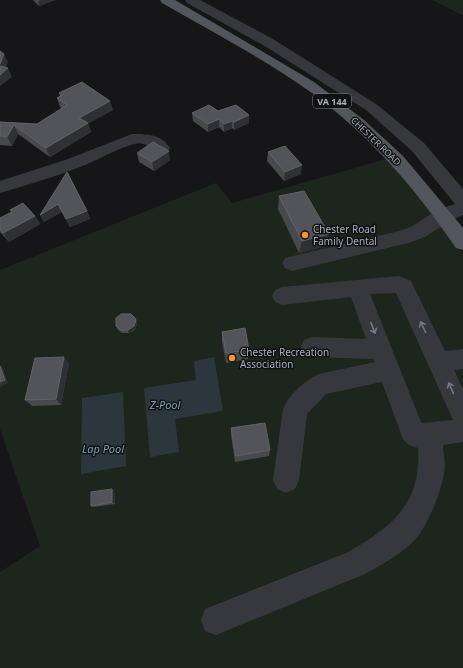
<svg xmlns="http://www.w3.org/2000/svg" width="463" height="668" font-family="'Noto Sans',sans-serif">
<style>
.green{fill:#1d261d}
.water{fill:#2b373c}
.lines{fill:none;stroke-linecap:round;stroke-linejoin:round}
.minor{fill:#36383d;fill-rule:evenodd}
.major{fill:#52565c;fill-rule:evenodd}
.wall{fill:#47494d}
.shaded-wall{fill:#2f3033}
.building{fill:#525459;stroke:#5f6268}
.oneway{stroke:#747981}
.poi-dot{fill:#f9952d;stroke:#111113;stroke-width:1.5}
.labels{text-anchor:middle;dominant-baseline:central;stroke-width:3;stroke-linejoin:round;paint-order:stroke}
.shield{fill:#111113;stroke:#7a8086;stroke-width:1}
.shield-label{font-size:9px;font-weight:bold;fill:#a7afb8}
.far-street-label{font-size:9px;fill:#a7afb8;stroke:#111113}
.poi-label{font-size:10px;fill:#a7afb8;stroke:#111113;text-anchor:start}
.water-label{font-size:11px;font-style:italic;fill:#7da3b5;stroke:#111113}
</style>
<rect width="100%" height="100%" fill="#161618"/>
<g class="green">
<polygon points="432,0 463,0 463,15 462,15"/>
<polygon points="390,158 442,222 463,254 463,668 0,668 0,572 40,546 0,429 0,270 216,183 232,203"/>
</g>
<g class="water">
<polygon points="214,357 223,411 175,419 179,452 150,457 144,388 196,380 194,361"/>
<polygon points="123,392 126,466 81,474 82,398"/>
</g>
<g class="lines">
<g class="minor">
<polygon points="185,0 200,0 273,39 376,104 424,143 463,189 463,215 451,220 425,237 408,243 292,271 285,268 282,263 285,258 399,231 411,227 437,210 455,204 412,151 366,110 263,45 187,3"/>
<path d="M 132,134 C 147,134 161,134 170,148 L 168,152 C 153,156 151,140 134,144 C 118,148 96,161 80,167 C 54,177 27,185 0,193 L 0,181 L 68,159 Z"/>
<path d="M 399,276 L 411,281 L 445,351 L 463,349 L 463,369 L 454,370 L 463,389 L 463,442 L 443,445 C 443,452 445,460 445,467 C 443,488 427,529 412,543 C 398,556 381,565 365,574 L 216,635 L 205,631 L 201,620 L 205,609 L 346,553 C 391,528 422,504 418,448 L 409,445 L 403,439 L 382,382 L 326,394 L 307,414 L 299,480 L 295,489 L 286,493 L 277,489 L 273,480 L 283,409 C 289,395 305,380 319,374 L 375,362 L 373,359 L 312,357 L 304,354 L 301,347 L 304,340 L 312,337 L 366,339 L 351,297 L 282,305 L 275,302 L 272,296 L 275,290 L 282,287 ZM 396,293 L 453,420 L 423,423 L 421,422 L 370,294 Z"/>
</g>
<path class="major" d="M 160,0 L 175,0 L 314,82 L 364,120 L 403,156 L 454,217 L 463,228 L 463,250 L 456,248 C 416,189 370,136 312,93 C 265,59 212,32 162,3 Z"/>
</g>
<g class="wall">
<polygon points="33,0 55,0 39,6"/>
<polygon points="59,93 113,110 88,123 91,132 50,157 18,134 12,146 0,145 0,122 37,124 62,108 60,107 57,98 60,96"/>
<polygon points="218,111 249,123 234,130 232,128 224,132 219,127 208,132 193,121 192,113"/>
<polygon points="268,152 301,174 284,181 267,161"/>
<polygon points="137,153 170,160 154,171 139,162"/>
<polygon points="67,172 87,211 90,219 70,227 62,212 44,222 40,215"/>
<polygon points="279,196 326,246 299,253 278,209"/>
<polygon points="10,210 35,216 40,224 9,242 0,232 0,218 11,212"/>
<polygon points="135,318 137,324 135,330 129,333 122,333 118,330 116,326"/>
<polygon points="222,332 249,350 248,359 226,363 222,342"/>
<polygon points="69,363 61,405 32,406 25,400"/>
<polygon points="231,428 270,450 269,456 235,462 231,435"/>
<polygon points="114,490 115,504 94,507 91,506"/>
</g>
<g class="shaded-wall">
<polygon points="41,0 55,0 39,6 38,1"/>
<polygon points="4,54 8,62 4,72 8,68 12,77 0,86 0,64"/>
<polygon points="110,101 113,110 82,127 79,118"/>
<polygon points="249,115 249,123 234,130 234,122"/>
<polygon points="219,119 219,127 208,132 208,124"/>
<polygon points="232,121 232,128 224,132 224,124"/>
<polygon points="88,123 91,132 50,157 46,148"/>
<polygon points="14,125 18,134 12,146 7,137"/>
<polygon points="169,151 170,160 154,171 152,162"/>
<polygon points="302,165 301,174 284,181 285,172"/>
<polygon points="58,204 62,212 44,222 40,215"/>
<polygon points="87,211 90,219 70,227 66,219"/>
<polygon points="35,216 40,224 9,242 3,233"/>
<polygon points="329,234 326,246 299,253 302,241"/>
<polygon points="136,320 137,324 135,330 129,333 128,330"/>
<polygon points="64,357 69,363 61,405 56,399"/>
<polygon points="0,365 3,368 8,383 0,387"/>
<polygon points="112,489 114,490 115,504 112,502"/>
</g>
<g class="building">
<polygon points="0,51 4,54 0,64"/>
<polygon points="0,66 8,68 0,75"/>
<polygon points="82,82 110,101 79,118 88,123 46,148 14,125 7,137 0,136 0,122 37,124 67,105 57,98 62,95 59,93"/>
<polygon points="209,105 218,111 236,105 249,115 234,122 232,121 224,124 219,119 208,124 192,113"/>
<polygon points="153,142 169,151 152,162 137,153"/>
<polygon points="285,146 302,165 285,172 268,152"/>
<polygon points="67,172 87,211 66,219 58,204 40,215"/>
<polygon points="304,191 329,234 302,241 279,196"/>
<polygon points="23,203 35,216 3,233 0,229 0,218 12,212 10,210"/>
<polygon points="121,314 131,314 135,318 136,320 134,326 128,330 121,330 116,326 116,318"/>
<polygon points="245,328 249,350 226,353 222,332"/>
<polygon points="64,357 56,399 25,400 35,358"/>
<polygon points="0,366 5,380 0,382"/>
<polygon points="265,423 270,450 236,456 231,428"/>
<polygon points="112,489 112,502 91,506 91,492"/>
</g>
<defs><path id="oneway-shaft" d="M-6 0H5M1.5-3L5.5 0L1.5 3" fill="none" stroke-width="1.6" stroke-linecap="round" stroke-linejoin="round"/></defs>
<g class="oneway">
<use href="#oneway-shaft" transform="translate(423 327) rotate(-116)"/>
<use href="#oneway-shaft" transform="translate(373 328) rotate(69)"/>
<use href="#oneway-shaft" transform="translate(451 388) rotate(-114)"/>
</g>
<g class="poi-dot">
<circle cx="305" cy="235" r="4"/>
<circle cx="232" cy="358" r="4"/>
</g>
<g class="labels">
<rect class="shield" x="313" y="94" width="38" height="14" rx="3"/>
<g class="shield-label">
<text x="332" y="101">VA 144</text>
</g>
<g class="far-street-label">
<text transform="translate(376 141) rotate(44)">CHESTER ROAD</text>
</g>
<g class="poi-label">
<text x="313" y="229">Chester Road<tspan x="313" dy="12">Family Dental</tspan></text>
<text x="240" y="352">Chester Recreation<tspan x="240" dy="12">Association</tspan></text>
</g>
<g class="water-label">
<text x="165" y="404">Z-Pool</text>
<text x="103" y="448">Lap Pool</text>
</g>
</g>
</svg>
